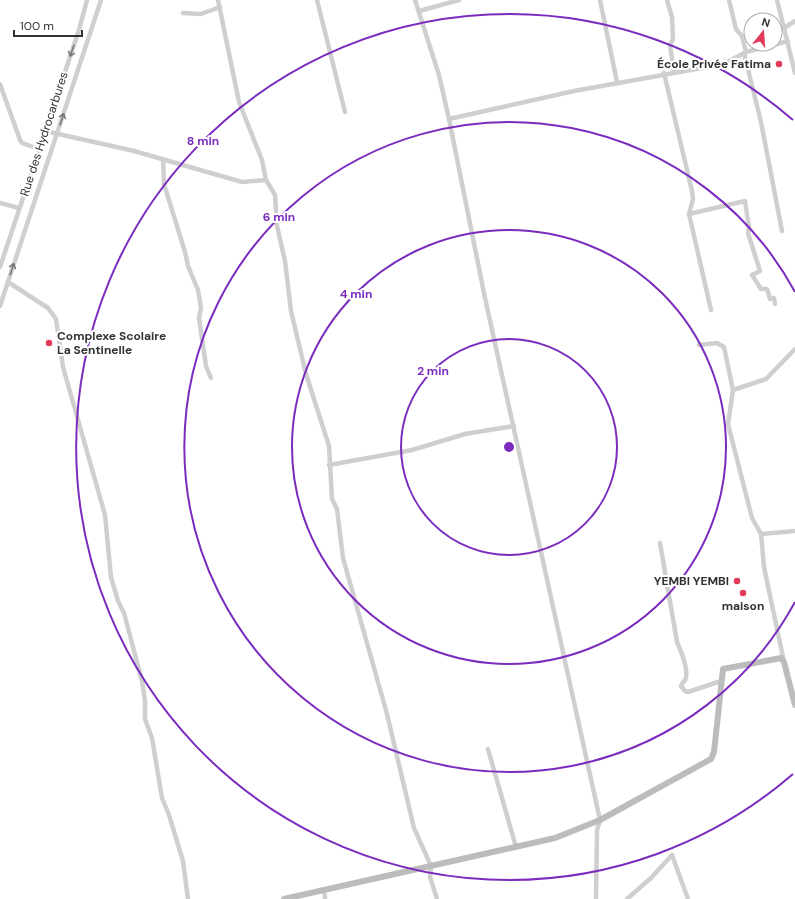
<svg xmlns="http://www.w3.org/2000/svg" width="795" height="899" font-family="'DM Sans',sans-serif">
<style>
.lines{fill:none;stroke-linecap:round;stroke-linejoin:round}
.street{stroke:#cfcfcf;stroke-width:4.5}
.secondary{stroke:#bcbcbc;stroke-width:6}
.oneway{stroke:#797979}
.ring{fill:none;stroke:#7b2cbf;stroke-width:2}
.poi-dot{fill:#e13b59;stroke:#fff;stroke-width:1.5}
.labels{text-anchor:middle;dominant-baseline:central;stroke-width:4;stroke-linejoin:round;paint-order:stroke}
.poi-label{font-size:12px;font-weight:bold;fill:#323232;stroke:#fff;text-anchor:end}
.street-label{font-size:12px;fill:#323232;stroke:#fff}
.centre{fill:#7b2cbf;stroke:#fff;stroke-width:2}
.ring-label{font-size:12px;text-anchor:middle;font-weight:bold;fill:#7b2cbf;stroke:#fff;stroke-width:4;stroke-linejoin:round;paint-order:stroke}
</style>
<rect width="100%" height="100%" fill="#fff"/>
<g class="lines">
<g class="street">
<polyline points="218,0 239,102 262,160 266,180"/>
<polyline points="317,0 345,112"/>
<polyline points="415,0 439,75 449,119 485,298 600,820 597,830 596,899"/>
<polyline points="600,0 617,82"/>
<polyline points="667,0 672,17 673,39 670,45 674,72"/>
<polyline points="729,0 736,29 742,36 746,52"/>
<polyline points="777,0 795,73"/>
<polyline points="419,11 459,0"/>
<polyline points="183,13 201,14 220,7"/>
<polyline points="784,28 795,21"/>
<polyline points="744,53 761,122 782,231"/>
<polyline points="664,73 692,191 693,199 689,214 711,310"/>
<polyline points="0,84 20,140 22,143 39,149"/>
<polyline points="449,119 574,91 724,64 746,52 788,41"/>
<polyline points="45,131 134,151 242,182 266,180 275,195 277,226 285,261 291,311 306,374 329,446 332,499 337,509 343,558 387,714 414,828 431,866 430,877 437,899"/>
<polyline points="163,159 164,184 185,252 188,266 198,290 201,308 199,318 206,366 211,378"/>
<polyline points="0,203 19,208"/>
<polyline points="689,214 745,201 749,228 748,233 760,271 752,275 761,289 767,289 770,299 774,298 775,304"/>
<polyline points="0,267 79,30 87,0"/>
<polyline points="8,282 48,308 56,319 63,367 105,515 111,577 118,601 124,613 142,681 145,701 145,719 152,738 162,798 169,815 183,861 188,899"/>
<polyline points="0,306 101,0"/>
<polyline points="699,345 717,343 724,347 733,390 728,424 752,518 761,534 764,567 784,662"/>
<polyline points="733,390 766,379 795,349"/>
<polyline points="329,465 412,450 465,434 514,426"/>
<polyline points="761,534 795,531"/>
<path d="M 660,543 L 677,642 C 681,651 688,668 686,678 C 685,681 682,683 681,686 L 685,691 L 688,692 L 721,681"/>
<polyline points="488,749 516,847"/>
<polyline points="324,889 325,899"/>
<polyline points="627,899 651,878 672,855 688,899"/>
</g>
<polyline class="secondary" points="284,899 555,838 600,820 711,759 714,752 723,669 781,658 784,662 795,705"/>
</g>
<defs><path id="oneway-shaft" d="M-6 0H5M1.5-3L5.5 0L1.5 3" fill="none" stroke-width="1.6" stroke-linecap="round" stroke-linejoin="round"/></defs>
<g class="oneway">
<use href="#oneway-shaft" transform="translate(72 51) rotate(109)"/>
<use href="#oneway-shaft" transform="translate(62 119) rotate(-72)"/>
<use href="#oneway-shaft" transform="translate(12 269) rotate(-72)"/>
</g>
<g class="ring">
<circle cx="509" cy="447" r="108"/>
<circle cx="509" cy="447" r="217"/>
<path d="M795 602A325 325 0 1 1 795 292"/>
<path d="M793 774A433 433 0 1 1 793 120"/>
</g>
<g class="poi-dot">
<circle cx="779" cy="64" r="4"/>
<circle cx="49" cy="343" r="4"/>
<circle cx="737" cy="581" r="4"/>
<circle cx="743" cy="593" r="4"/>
</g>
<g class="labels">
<g class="poi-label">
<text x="771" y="64">École Privée Fatima</text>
<text x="57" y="336" text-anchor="start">Complexe Scolaire<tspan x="57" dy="14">La Sentinelle</tspan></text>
<text x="729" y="581">YEMBI YEMBI</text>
<text x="743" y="606" text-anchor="middle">maison</text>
</g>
<g class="street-label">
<text transform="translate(44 134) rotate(-72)">Rue des Hydrocarbures</text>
</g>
</g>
<circle cx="509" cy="447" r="6" class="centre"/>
<g class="ring-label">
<text x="203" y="145">8 min</text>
<text x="279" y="221">6 min</text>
<text x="356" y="298">4 min</text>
<text x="433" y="375">2 min</text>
</g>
<g transform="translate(763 32) rotate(17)"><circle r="19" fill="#ffffff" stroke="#adadad"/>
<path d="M0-3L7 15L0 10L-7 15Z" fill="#e13b59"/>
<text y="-6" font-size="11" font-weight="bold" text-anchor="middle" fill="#323232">N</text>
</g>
<path d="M14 30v6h68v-6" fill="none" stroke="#323232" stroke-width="2"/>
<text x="20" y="30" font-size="12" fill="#323232" stroke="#ffffff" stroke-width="3" paint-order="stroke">100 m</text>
</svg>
